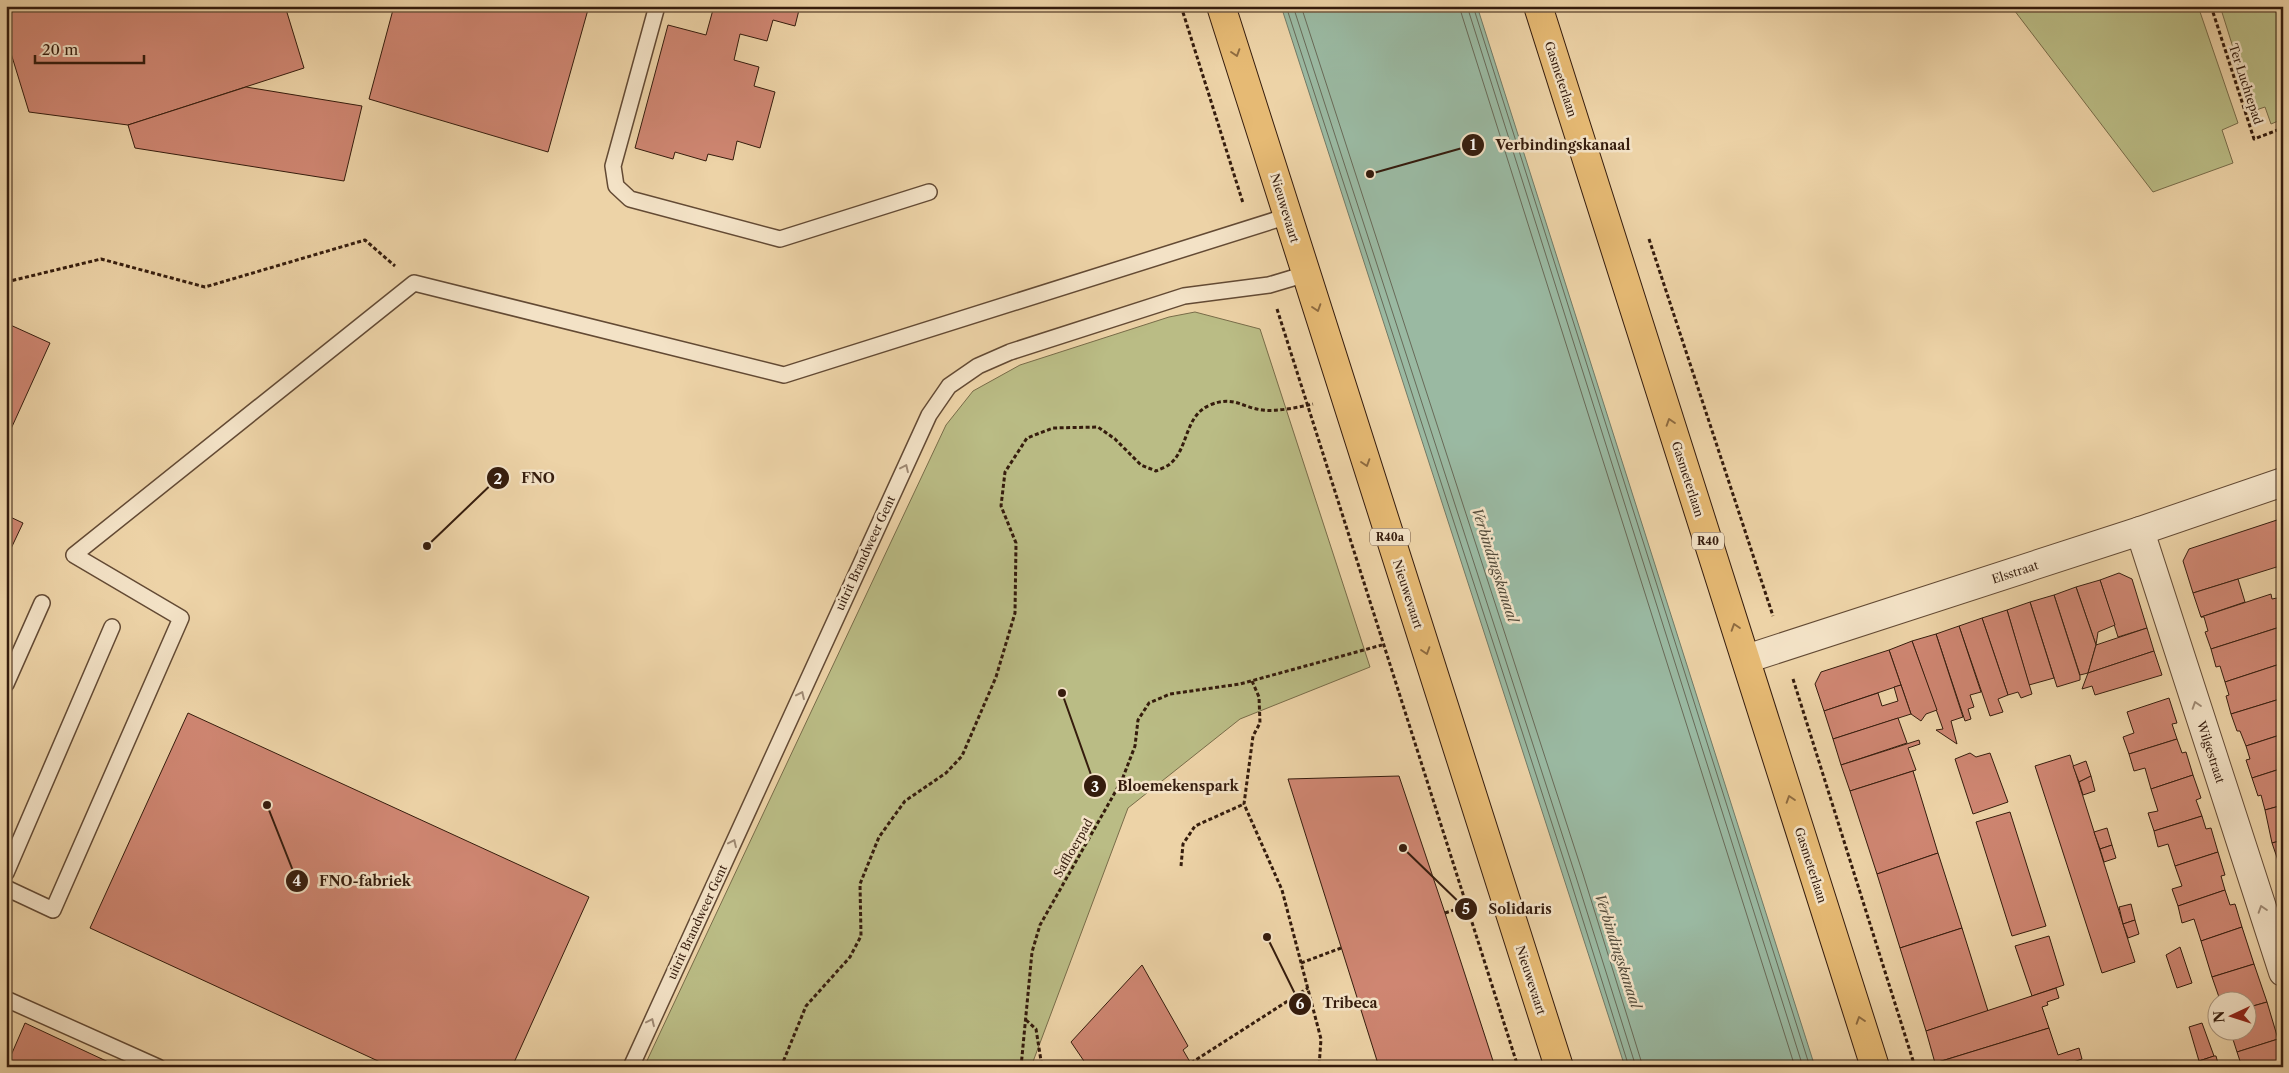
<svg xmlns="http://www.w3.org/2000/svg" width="2289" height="1073" font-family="'Libre Caslon Text',serif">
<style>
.green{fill:#babc85;stroke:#786c49}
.water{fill:#9ab9a2;stroke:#727a66}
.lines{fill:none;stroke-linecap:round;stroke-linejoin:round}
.shore{stroke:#686a58;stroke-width:1}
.building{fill:#cf8672;stroke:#351c0d}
.service-casing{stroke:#634a34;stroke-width:18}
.minor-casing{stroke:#634a34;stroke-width:30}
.primary-casing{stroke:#351c0d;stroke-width:30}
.path{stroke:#351c0d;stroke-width:3;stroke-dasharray:4 2.5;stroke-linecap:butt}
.service{stroke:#f3e2c6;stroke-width:15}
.minor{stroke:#f3e2c6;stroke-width:28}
.primary{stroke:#e6ba74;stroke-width:28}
.oneway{stroke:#8e6b40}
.oneway2{stroke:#9e8973}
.labels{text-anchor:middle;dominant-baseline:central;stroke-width:5;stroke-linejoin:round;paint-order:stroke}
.shield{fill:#f3e2c6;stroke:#6e5744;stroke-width:1}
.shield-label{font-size:11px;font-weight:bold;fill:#351c0d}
.street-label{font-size:12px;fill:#351c0d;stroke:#f3e2c6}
.water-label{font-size:14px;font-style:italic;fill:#534b3a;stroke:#f3e2c6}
.leader{fill:none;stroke:#351c0d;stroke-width:2}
.callout-dot{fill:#351c0d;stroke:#f3e2c6;stroke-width:2}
.mark-label{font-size:15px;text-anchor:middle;font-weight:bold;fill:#fff}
.callout-label{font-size:14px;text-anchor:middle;font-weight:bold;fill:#351c0d;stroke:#f3e2c6;stroke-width:5;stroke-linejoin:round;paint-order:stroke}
</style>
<rect width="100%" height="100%" fill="#edd3a7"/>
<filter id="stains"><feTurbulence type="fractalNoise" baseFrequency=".004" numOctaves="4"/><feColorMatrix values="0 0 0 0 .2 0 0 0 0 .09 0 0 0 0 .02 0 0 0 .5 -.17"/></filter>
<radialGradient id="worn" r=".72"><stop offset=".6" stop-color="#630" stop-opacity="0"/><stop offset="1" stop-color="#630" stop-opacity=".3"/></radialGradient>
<g class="green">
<polygon points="2011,6 2198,6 2238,123 2222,130 2233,163 2153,192"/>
<polygon points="2220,6 2283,6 2283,119 2271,124 2265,107 2253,111"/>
<polygon points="1195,312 1260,329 1370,667 1240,719 1128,808 1031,1067 644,1067 946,425 973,391 1020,365 1169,317"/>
</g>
<polygon class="water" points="1281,6 1477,6 1815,1067 1625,1067"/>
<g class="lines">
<g class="shore">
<polyline points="1286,6 1570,879 1629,1067"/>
<polyline points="1293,6 1576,877 1636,1067"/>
<polyline points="1301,6 1583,874 1643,1067"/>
<polyline points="1459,6 1795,1067"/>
<polyline points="1467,6 1803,1067"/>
<polyline points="1473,6 1810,1067"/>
</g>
</g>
<g class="building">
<polygon points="6,6 285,6 304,68 128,125 29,112 6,37"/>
<polygon points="394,6 589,6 548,152 369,99"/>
<polygon points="714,6 800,6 795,26 773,20 767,41 740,34 734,60 759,67 754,86 775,92 760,148 737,141 733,160 708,154 706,161 675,152 673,159 635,148 668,25 706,35"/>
<polygon points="246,87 362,106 344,181 135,148 128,125"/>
<polygon points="6,323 50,343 6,440"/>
<polygon points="6,515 23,523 6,559"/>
<polygon points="2283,518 2283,565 2193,593 2183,561 2189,549"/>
<polygon points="2119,573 2132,579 2147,628 2118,637 2100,580"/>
<polygon points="2238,579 2245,602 2201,617 2193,593"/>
<polygon points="2100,580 2115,625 2098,632 2096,645 2076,587"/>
<polygon points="2076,587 2096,645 2088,673 2080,675 2054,595"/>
<polygon points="2271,594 2272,599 2277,598 2283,609 2283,626 2211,649 2205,632 2208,631 2204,617 2201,617"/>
<polygon points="2054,595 2080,676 2080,680 2057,687 2030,602"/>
<polygon points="2030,602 2054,678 2029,685 2007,610"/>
<polygon points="2007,610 2032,694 2021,698 2018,692 2008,695 1982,618"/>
<polygon points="1982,618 2008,695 1998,699 2003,712 1990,716 1959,626"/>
<polygon points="1959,626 1981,692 1970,695 1974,707 1968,709 1971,719 1965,721 1936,634"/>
<polygon points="2280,627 2283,629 2283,663 2225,682 2220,666 2216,667 2211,649"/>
<polygon points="2147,628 2154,651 2088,673 2096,645"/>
<polygon points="1936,634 1963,717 1951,721 1957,744 1936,730 1943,729 1912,641"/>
<polygon points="1912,641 1937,710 1926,714 1921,721 1911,714 1889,650"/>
<polygon points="1889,650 1901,685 1824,711 1815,684 1821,672"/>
<polygon points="2154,651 2162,675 2095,695 2092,686 2082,689 2088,673"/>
<polygon points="2283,663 2283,698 2231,714 2226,696 2229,695 2225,682"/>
<polygon points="1901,685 1911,714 1833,739 1824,711 1878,693 1882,706 1898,701 1894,687"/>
<polygon points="2169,698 2177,723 2172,724 2177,739 2129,754 2123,737 2134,733 2127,712"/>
<polygon points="2283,698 2283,734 2246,746 2240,731 2237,731 2231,714"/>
<polygon points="188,713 589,897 512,1067 391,1067 90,928"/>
<polygon points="1898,718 1907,743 1841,765 1833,739"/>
<polygon points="2283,734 2283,768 2252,778 2246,760 2250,759 2246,746"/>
<polygon points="2177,739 2182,753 2186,752 2193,775 2151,789 2145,768 2134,771 2129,754"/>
<polygon points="1919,740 1920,744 1908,748 1916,770 1850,791 1841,765"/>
<polygon points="1970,753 1976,757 1990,753 2008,802 1973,814 1955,759"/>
<polygon points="2070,755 2135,962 2102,973 2035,766"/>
<polygon points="2086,761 2091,776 2079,782 2073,766"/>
<polygon points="2283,768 2283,805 2265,810 2261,795 2258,796 2252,778"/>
<polygon points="1913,771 1938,853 1877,874 1850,791"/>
<polygon points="2193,775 2201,798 2196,800 2202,816 2154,831 2148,813 2158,811 2151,789"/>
<polygon points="1399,776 1445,913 1495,1067 1379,1067 1288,779"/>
<polygon points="2091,776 2095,791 2083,795 2079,782"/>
<polygon points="2283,805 2283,840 2272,843 2265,810"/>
<polygon points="2010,812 2046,926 2012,936 1976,822"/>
<polygon points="2202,816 2206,829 2211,828 2218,852 2175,866 2168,844 2158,847 2154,831"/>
<polygon points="2107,828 2112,845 2100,849 2094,832"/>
<polygon points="2283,840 2283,875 2272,843"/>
<polygon points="2112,845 2116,858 2104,862 2100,849"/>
<polygon points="2218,852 2225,875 2221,876 2225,890 2178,906 2172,889 2182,886 2175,866"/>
<polygon points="1938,853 1962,928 1900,948 1877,874"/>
<polygon points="2225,890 2230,905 2235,904 2236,907 2242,927 2201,941 2194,919 2182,923 2178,906"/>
<polygon points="2131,904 2135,920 2123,924 2119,907"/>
<polygon points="2135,920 2139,934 2128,938 2123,924"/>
<polygon points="2242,927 2254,964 2212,977 2201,941"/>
<polygon points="1962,928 1988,1011 1926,1031 1900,948"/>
<polygon points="2049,936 2064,985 2032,996 2015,946"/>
<polygon points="2180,947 2192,983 2177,988 2166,955"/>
<polygon points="2254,964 2267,1002 2246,1008 2246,1000 2220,1000 2212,977"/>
<polygon points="1142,965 1188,1046 1183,1050 1193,1067 1088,1067 1071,1042"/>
<polygon points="2056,988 2059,998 2047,1002 2048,1005 2042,1007 2049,1028 1935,1063 1926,1031"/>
<polygon points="2267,1002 2278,1039 2237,1052 2230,1030 2246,1030 2246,1008"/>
<polygon points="25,1023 119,1067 6,1067"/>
<polygon points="2202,1023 2214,1056 2199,1061 2189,1027"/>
<polygon points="2049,1028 2058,1055 2079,1048 2082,1059 2059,1067 1936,1067 1935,1063"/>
<polygon points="2278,1039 2283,1053 2283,1067 2242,1067 2237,1052"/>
<polygon points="2216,1056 2219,1067 2181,1067 2214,1056"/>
</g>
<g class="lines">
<g class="service-casing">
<g id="service">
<polyline points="657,6 613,166 616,186 630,199 780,239 929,192"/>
<polyline points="6,684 42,603"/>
<polyline points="6,873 112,627"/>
<polyline points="6,888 53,910 181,618 74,555 414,283 784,375 1288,216"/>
<polyline points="6,999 158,1067"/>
<polyline points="631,1067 929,415 949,386 978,366 1010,352 1184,296 1269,285 1306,274"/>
</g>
</g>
<g class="minor-casing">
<g id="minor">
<polyline points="2140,531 2283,972"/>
<polyline points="1746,659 2140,531 2283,482"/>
</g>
</g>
<g class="primary-casing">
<g id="primary">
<polyline points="1221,6 1559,1067"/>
<polyline points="1538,6 1875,1067"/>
</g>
</g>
<g class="path">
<polyline points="1181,6 1243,203"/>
<polyline points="2211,6 2254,139 2283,128"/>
<polyline points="1649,239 1773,616"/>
<polyline points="6,282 101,259 205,287 365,240 395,266"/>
<polyline points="1277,309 1518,1067"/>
<polyline points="1793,679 1915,1067"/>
<polyline points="1252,681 1259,697 1260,723 1253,736 1244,804 1282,890 1321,1039 1319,1067"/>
<polyline points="1181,866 1183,844 1195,826 1244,804"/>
<polyline points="1445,913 1466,906"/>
<polyline points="1301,963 1341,948"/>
<polyline points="1026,1020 1036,1029 1042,1067"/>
<polyline points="1191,1063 1308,988"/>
<path d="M 781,1067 L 806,1006 L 850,957 L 861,936 L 860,884 L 879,837 L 905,801 L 946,773 L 962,756 L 996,677 L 1015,613 L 1016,543 L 1001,506 L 1005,472 L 1027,438 L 1053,428 L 1098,427 L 1115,439 L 1141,465 L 1156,471 C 1160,469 1166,467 1170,464 C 1189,448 1184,416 1210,405 C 1234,395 1242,408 1263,410 C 1276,412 1300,407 1313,404"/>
<polyline points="1021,1067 1032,952 1040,925 1122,780 1135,746 1138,720 1149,703 1170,694 1240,684 1382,645"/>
</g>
<use href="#service" class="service"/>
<use href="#minor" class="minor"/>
<use href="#primary" class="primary"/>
</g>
<defs><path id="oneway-chevron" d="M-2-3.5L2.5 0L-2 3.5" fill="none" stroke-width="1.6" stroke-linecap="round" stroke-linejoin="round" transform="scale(1.25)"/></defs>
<g class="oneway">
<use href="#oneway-chevron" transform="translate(1236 53) rotate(72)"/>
<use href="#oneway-chevron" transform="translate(1317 308) rotate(72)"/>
<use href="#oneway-chevron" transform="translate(1670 422) rotate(-108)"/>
<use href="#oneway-chevron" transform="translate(1366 463) rotate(72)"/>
<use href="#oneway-chevron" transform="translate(1735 627) rotate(-108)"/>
<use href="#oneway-chevron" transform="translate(1426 651) rotate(72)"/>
<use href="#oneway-chevron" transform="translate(1790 799) rotate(-108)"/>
<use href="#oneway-chevron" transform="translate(1860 1020) rotate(-108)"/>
</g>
<g class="oneway2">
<use href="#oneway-chevron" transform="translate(905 468) rotate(-65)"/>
<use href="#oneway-chevron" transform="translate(801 695) rotate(-65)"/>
<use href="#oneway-chevron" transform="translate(2196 705) rotate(-108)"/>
<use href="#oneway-chevron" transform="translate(733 843) rotate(-65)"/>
<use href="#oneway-chevron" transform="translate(2262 909) rotate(-108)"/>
<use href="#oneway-chevron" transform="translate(651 1022) rotate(-65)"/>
</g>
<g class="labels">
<g class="shield">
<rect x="1370" y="528.5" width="40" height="17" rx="4"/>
<rect x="1692" y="532.5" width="32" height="17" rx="4"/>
</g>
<g class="shield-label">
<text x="1390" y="537">R40a</text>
<text x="1708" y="541">R40</text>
</g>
<g class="street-label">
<text transform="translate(1561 79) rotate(72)">Gasmeterlaan</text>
<text transform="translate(2246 84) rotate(72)">Ter Luchtepad</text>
<text transform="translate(1285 208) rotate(73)">Nieuwevaart</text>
<text transform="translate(1688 479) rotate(72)">Gasmeterlaan</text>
<text transform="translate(865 553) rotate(-65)">uitrit Brandweer Gent</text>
<text transform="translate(2015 572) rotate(-18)">Elsstraat</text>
<text transform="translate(1408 594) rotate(72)">Nieuwevaart</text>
<text transform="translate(2211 752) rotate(72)">Wilgestraat</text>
<text transform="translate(1073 848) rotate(-60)">Saffloerpad</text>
<text transform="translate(1811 865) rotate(72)">Gasmeterlaan</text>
<text transform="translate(697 922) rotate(-65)">uitrit Brandweer Gent</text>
<text transform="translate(1531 980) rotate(72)">Nieuwevaart</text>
</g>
<g class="water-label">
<text transform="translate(1495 565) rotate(72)">Verbindingskanaal</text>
<text transform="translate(1618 951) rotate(72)">Verbindingskanaal</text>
</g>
</g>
<path class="leader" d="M1370 174L1473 145M427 546L498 478M1062 693L1095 786M267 805L297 881M1403 848L1466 909M1267 937L1300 1004"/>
<g class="callout-dot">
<circle cx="1370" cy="174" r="5"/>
<circle cx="427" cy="546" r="5"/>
<circle cx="1062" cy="693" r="5"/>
<circle cx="267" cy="805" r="5"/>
<circle cx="1403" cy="848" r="5"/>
<circle cx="1267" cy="937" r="5"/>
<circle cx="1473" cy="145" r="12"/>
<circle cx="498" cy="478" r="12"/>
<circle cx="1095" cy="786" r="12"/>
<circle cx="297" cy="881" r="12"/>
<circle cx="1466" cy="909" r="12"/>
<circle cx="1300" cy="1004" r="12"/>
</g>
<g class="mark-label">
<text x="1473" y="150">1</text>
<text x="498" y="484">2</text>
<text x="1095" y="792">3</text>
<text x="297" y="886">4</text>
<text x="1466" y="914">5</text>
<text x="1300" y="1009">6</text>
</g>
<g class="callout-label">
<text x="1563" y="150">Verbindingskanaal</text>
<text x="538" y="483">FNO</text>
<text x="1178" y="791">Bloemekenspark</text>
<text x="365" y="886">FNO-fabriek</text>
<text x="1520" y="914">Solidaris</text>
<text x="1350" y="1008">Tribeca</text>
</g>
<rect width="2289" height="1073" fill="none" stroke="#edd3a7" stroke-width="25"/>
<rect x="8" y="8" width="2274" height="1058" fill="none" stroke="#351c0d" stroke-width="2.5"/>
<rect x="12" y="12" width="2264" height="1048" fill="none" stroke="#351c0d"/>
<g transform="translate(2232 1016) rotate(266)"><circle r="24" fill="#f3e2c6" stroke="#a7937c"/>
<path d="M0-4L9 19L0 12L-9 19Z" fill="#8f2418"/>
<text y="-8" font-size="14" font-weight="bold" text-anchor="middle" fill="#351c0d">N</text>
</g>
<path d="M35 55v8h109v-8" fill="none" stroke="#351c0d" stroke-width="2.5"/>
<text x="42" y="55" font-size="15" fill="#351c0d" stroke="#f3e2c6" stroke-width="4" paint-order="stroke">20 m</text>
<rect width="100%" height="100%" filter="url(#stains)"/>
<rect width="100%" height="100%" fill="url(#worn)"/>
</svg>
